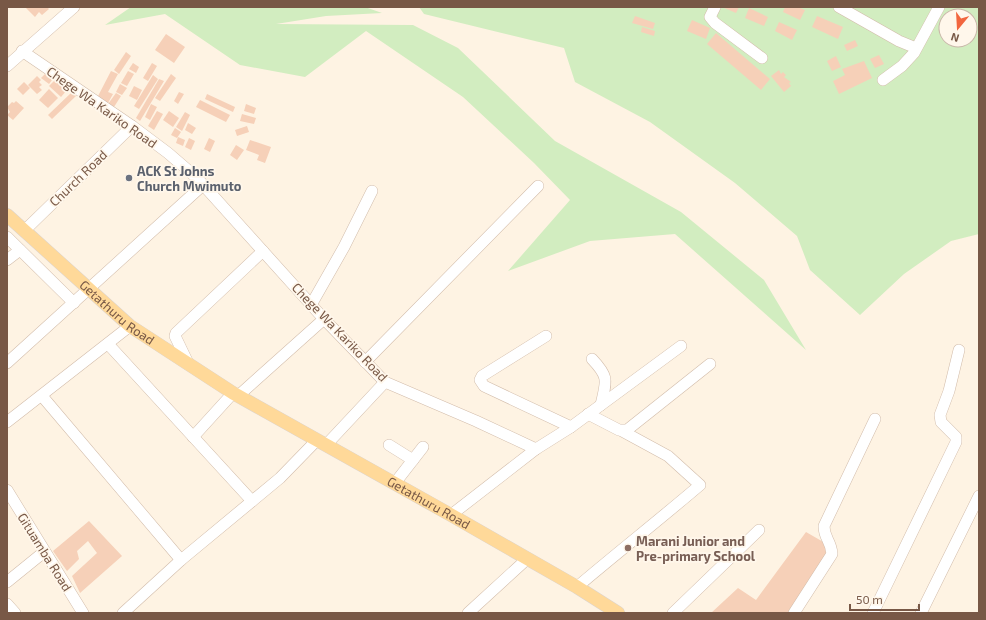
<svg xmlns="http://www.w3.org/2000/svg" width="986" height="620" font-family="'Exo 2',sans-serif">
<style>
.green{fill:#d2edc0;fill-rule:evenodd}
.building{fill:#f6d0b8}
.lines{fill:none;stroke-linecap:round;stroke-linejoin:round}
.minor-casing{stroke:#d2bcaa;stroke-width:12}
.major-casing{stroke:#dcd4cf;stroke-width:14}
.minor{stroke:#fff;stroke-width:11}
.major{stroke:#ffd999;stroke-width:13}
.worship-dot{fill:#6b7280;stroke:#fff7eb;stroke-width:1.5}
.education-dot{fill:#8d6e63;stroke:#fff7eb;stroke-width:1.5}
.labels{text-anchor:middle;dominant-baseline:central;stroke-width:3.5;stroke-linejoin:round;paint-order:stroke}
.street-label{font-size:13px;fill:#785846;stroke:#fff7eb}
.worship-label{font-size:13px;font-weight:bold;fill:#5b616d;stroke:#fff7eb;text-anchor:start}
.education-label{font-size:13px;font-weight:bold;fill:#785e54;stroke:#fff7eb;text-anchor:start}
</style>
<rect width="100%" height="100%" fill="#fef3e3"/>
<g class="green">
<polygon points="131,7 365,7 382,13 326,16 276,24 413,25 458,48 555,141 681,212 764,280 806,350 675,234 590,241 508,271 570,200 534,163 463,97 366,31 305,77 240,65 165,14 105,25"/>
<path d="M 419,7 L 979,7 L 979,234 L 951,241 L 904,274 L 860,315 L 810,270 L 797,236 L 735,183 L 650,122 L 575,82 L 564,48 L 424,14 ZM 946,16 L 970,16 L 970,40 L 946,40 Z"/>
</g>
<g class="building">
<polygon points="25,7 47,7 49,9 42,15 39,12 35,17"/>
<polygon points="722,7 739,7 736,13"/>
<polygon points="785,7 798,7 805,10 800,20 783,12"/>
<polygon points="749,8 768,17 764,26 745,18"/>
<polygon points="635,16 655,23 653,29 632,23"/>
<polygon points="817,16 843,27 838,39 812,27"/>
<polygon points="692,20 710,28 706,39 687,31"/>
<polygon points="779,22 797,30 792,40 775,31"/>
<polygon points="642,27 655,31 654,36 641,32"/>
<polygon points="716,33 770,79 761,90 707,44"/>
<polygon points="166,34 185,47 174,63 155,50"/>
<polygon points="855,40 858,46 847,51 844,45"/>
<polygon points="126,52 131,56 119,74 114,70"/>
<polygon points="879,55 884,64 875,68 870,59"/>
<polygon points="836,56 841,67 832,71 827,61"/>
<polygon points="864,61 872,78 839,94 833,81 845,75 842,69"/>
<polygon points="133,63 139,67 136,73 129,69"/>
<polygon points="152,63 157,66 148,81 143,78"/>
<polygon points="779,70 781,74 783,72 786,75 784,77 791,82 789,83 791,86 784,92 771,76"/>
<polygon points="111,71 118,74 108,92 113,94 108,103 97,98"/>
<polygon points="128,71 134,74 127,86 121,83"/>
<polygon points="45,74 52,80 49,84 41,78"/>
<polygon points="171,74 176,78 160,101 155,98"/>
<polygon points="153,75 158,79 139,109 134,106"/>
<polygon points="37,76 41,80 39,82 42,85 39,87 42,90 37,94 28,85"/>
<polygon points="56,79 67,90 61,97 49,86"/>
<polygon points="159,79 164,81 140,121 136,118"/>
<polygon points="24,82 30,88 23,95 17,89"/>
<polygon points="120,84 127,88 122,95 116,92"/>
<polygon points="134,86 142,90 137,100 129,96"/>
<polygon points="49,89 58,98 48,108 39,100"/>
<polygon points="72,92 76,96 52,119 48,115"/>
<polygon points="179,92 184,94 178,104 174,101"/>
<polygon points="116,93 121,96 114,107 108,104"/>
<polygon points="207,94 235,107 233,112 205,99"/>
<polygon points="200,100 230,115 226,122 196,107"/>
<polygon points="16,101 24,108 13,120 7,115 10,112 7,107 12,102 14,103"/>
<polygon points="151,104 157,107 150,120 145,117"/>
<polygon points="246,104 256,108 254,114 244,111"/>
<polygon points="157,111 163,114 154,130 148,126"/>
<polygon points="169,111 179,118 173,127 163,120"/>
<polygon points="185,112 190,115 182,131 176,127"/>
<polygon points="242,114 256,118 254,124 240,121"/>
<polygon points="188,123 196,128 192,134 185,130"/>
<polygon points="247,126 249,132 237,136 235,130"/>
<polygon points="175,128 181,132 177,138 171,135"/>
<polygon points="178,137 185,140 183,146 176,143"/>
<polygon points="189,138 195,141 191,150 185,147"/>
<polygon points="209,138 215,141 210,152 204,149"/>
<polygon points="250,140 271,147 265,163 257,160 259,155 246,150"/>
<polygon points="236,145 244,150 237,160 230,155"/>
<polygon points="89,521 122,556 80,593 72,576 97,553 88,541 77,551 79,559 67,571 53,551"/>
<polygon points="806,532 832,547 790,613 711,613 738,588 756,600"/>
</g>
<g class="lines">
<g class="minor-casing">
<g id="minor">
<polyline points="715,7 710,17 715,23 762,58"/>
<polyline points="839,7 899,41 916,48"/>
<polyline points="22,51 132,126 168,153 197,178 324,319 385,382 476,421 536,449"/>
<polyline points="7,66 74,7"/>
<polyline points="883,80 902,66 914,53 939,7"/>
<polyline points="24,231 132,126"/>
<polyline points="7,237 74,303"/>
<polyline points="7,260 20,250"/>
<polyline points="311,305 344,247 372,191"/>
<polyline points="546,336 482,376 480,380 484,386 571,427"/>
<polyline points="108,344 252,501"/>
<path d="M 592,359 C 610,378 606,381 601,405"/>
<polyline points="365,362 538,186"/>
<polyline points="7,363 203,185"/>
<polyline points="189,365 175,336 176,333 263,251"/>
<polyline points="42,396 181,560 280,478 317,440"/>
<polyline points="238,396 324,319"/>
<polyline points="588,414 619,430 627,430 710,364"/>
<polyline points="7,422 130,326"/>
<polyline points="193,437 233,393"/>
<polyline points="327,444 385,382"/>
<polyline points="389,445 413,460"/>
<polyline points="395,483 423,447"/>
<polyline points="7,490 83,613"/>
<polyline points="451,515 536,449 571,427 681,346"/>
<polyline points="7,582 44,552"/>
<path d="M 577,587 C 617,553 659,520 700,485 L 668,456 L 622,431"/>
<polyline points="7,604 15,613"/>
<polyline points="123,613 181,560"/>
<polyline points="468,613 527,559"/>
<polyline points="673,613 759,530"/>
<path d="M 794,613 L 832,554 C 831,540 824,539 824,526 L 875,419"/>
<polyline points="873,613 956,442 956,437 941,422 940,415 949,391 959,350"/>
<polyline points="921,613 979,496"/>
</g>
</g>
<g class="major-casing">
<g id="major">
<path id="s1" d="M 7,215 L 130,326 L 233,393 L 451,515 L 577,587 L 618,613"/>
</g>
</g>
<use href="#minor" class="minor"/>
<use href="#major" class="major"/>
</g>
<circle class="worship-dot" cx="129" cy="178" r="4"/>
<circle class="education-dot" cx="628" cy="548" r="4"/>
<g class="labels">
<g class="street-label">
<text transform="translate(102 107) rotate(35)">Chege Wa Kariko Road</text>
<text transform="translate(78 178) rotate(-44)">Church Road</text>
<text stroke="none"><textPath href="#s1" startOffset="147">Getathuru Road</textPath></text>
<text transform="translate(340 332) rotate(46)">Chege Wa Kariko Road</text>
<text stroke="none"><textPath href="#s1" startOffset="513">Getathuru Road</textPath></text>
<text transform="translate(45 552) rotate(58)">Gituamba Road</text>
</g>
<g class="worship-label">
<text x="137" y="171">ACK St Johns<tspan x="137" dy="15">Church Mwimuto</tspan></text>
</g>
<g class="education-label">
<text x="636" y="541">Marani Junior and<tspan x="636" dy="15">Pre-primary School</tspan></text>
</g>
</g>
<rect width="986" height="620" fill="none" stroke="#785846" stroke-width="16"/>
<g transform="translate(958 28) rotate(198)"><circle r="19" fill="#fff7eb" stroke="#c9b7a9"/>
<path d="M0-3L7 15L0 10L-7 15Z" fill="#f2663e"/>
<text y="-6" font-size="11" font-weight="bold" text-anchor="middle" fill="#785846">N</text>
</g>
<path d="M850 604v6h69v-6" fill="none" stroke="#785846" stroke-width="2"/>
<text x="856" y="604" font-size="12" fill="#785846" stroke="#fff7eb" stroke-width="3" paint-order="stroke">50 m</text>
</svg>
